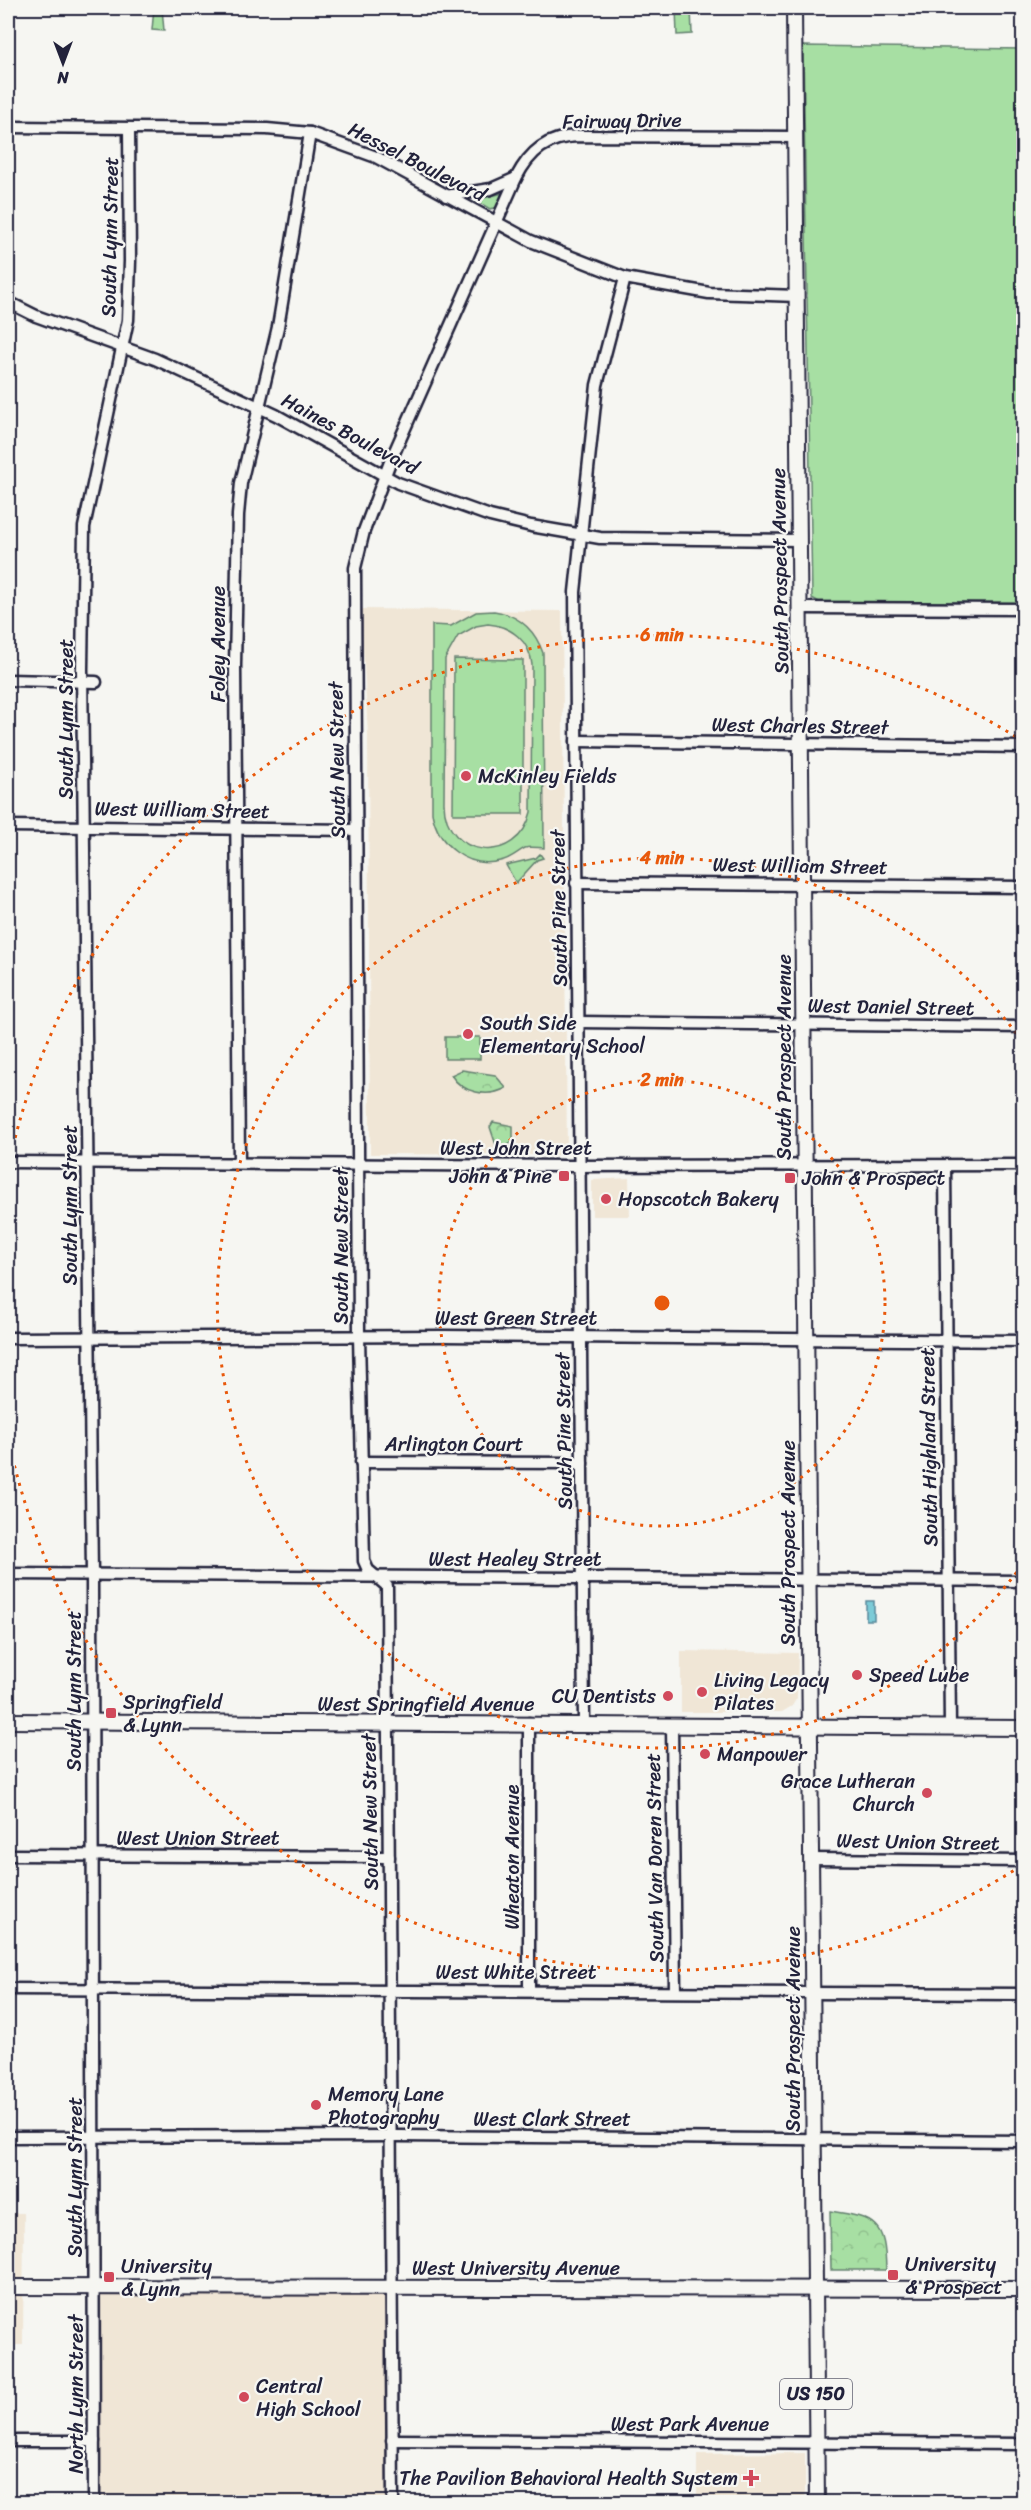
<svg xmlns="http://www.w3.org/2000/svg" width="1031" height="2510" font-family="Sriracha,sans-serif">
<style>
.built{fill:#f0e6d6}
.grass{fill:#a7dfa3;stroke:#64806f;stroke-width:1.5;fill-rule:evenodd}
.park{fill:url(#park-crowns);stroke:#64806f;stroke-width:1.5}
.water{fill:#7bcbd7;stroke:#578799;stroke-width:1.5}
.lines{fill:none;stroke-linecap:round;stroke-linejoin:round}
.minor-casing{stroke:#22223b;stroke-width:15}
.major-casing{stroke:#22223b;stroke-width:18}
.minor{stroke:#f6f6f2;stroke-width:10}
.major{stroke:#f6f6f2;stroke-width:14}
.ring{fill:none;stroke:#e8590c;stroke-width:3;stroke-dasharray:3 6}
.poi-dot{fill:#d1495b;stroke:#f6f6f2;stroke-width:2}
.labels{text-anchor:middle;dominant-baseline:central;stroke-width:4.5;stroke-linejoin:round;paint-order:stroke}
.shield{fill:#f6f6f2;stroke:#626272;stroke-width:1.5}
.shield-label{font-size:18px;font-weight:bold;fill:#22223b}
.street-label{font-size:20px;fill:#22223b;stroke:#f6f6f2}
.poi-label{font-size:20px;fill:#22223b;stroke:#f6f6f2;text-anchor:start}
.centre{fill:#e8590c;stroke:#f6f6f2;stroke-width:3}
.ring-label{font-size:18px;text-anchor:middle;font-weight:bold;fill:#e8590c;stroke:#f6f6f2;stroke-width:4.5;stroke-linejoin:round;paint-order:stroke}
</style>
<defs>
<pattern id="park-crowns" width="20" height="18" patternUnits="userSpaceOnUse" patternTransform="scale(1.5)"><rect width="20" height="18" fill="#a7dfa3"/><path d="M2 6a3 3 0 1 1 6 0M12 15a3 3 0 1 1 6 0" fill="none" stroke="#8fbf8d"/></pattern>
</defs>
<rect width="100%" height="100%" fill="#f6f6f2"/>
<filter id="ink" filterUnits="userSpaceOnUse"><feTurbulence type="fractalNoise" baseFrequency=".0167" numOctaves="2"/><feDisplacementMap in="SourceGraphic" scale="12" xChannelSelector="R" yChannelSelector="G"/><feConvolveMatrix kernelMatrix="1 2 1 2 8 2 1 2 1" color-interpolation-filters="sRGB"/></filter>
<g filter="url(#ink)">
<g class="built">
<polygon points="361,609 562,611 567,1155 370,1154 368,736"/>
<polygon points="629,1178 630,1216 592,1216 592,1180"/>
<polygon points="681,1651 798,1653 797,1698 792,1706 782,1712 681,1712"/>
<polygon points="8,2213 24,2213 23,2345 8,2345"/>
<polygon points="98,2292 388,2292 388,2502 101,2502"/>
<polygon points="805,2453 805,2502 697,2502 697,2454"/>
</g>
<g class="grass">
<polygon points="154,8 162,8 164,31 152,30"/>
<polygon points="676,8 691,8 692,34 677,35"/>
<polygon points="803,46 1023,49 1023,605 821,603 812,598"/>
<polygon points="503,193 498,207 490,209 475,200"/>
<path d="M 494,611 C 519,615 535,630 543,653 L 544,848 C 539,848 530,846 525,848 C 517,852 511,859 500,861 C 467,869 438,845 432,813 L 432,625 L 451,626 L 476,612 ZM 488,624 C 511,626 530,641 532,665 L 531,812 C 518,867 445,859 444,803 L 445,659 L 458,636 L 476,626 Z"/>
<polygon points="454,659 523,660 523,814 453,814"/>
<polygon points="540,854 543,858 537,860 516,883 506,865 536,858"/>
<rect x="445" y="1037" width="35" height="22"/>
</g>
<g class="park">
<path d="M 462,1070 L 495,1075 L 506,1088 C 488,1098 462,1093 451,1075 Z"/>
<polygon points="493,1122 513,1126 513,1142 505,1147 496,1145 490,1127"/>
<path d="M 830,2211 C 877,2218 885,2223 886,2270 L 831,2270 Z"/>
</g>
<rect class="water" x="866" y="1601" width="8" height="19"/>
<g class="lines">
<g class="minor-casing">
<g id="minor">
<polyline points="8,127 267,129 310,133 376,157 531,241 625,278 709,293 797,296"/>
<polyline points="446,196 491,189 516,178"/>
<polyline points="8,302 36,316 155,359 276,415 398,483 490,516 531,526 600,538 799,540"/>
<polyline points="800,608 1024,609"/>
<polyline points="8,680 96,682"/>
<polyline points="576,741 1024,747"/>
<polyline points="8,826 356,830"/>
<polyline points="576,883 1024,887"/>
<polyline points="579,1022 1024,1027"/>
<polyline points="8,1162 567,1166 1024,1165"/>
<polyline points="239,1163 235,665 238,515 241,483 278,327 310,133"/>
<polyline points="945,1167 950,1727"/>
<polyline points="8,1338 444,1336 1024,1341"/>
<polyline points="361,1462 582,1463"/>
<polyline points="8,1574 1024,1581"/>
<polyline points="529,1723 529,1990"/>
<polyline points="584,1724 575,592 597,385 625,278"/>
<polyline points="672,1725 675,1991"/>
<polyline points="8,1855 389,1857"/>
<polyline points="811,1859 1024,1861"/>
<polyline points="8,1989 1024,1994"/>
<polyline points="8,2137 399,2136 1024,2141"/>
<polyline points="392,2440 1024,2444"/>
<polyline points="8,2441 94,2441"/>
<polyline points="94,2502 92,1575 82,669 84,527 128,320 130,261 129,129"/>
<path d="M 393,2502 L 387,1586 L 368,1570 L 364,1561 L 359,1336 L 355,568 L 364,531 L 390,462 L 516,178 C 530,151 547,137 578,136 L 795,137"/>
</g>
</g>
<g class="major-casing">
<g id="major">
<polyline points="794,8 817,2502"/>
<polyline points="8,1721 1024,1728"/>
<polyline points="8,2287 1024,2289"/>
</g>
</g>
<use href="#minor" class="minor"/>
<use href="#major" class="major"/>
</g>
</g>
<g class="ring">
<circle cx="662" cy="1303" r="223"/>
<path d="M1022 1565A445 445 0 1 1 1022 1041"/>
<path d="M1021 1866A668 668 0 0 1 9 1442M9 1164A668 668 0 0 1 1021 740"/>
</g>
<g class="poi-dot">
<circle cx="466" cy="776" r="6"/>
<circle cx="468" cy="1034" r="6"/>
<rect x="558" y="1170" width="12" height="12" rx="3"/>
<rect x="784" y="1172" width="12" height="12" rx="3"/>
<circle cx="606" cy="1199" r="6"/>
<circle cx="857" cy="1675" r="6"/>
<circle cx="702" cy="1692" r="6"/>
<circle cx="668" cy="1696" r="6"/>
<rect x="105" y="1707" width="12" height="12" rx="3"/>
<circle cx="705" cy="1754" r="6"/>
<circle cx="927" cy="1793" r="6"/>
<circle cx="316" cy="2105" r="6"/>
<rect x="887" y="2269" width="12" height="12" rx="3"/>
<rect x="103" y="2271" width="12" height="12" rx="3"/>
<circle cx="244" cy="2397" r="6"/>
<path d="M748 2469h6v6h6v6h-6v6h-6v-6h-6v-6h6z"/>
</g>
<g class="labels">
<rect class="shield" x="780" y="2379" width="72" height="30" rx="4.5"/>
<g class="shield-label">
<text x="816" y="2394">US 150</text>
</g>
<g class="street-label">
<text transform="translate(622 121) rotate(-1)">Fairway Drive</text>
<text transform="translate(417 162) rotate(27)">Hessel Boulevard</text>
<text transform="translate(110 237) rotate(-89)">South Lynn Street</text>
<text transform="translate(350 434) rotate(28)">Haines Boulevard</text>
<text transform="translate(780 571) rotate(-91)">South Prospect Avenue</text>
<text transform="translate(218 644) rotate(-90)">Foley Avenue</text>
<text transform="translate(66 719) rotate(-90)">South Lynn Street</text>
<text transform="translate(800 726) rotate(1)">West Charles Street</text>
<text transform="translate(337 760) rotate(-91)">South New Street</text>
<text transform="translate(182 810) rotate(1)">West William Street</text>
<text transform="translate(800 866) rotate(1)">West William Street</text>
<text transform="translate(559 908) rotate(-91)">South Pine Street</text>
<text transform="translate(891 1007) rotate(1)">West Daniel Street</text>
<text transform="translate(784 1057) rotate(-90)">South Prospect Avenue</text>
<text x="516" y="1148">West John Street</text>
<text transform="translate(70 1205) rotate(-90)">South Lynn Street</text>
<text transform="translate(341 1246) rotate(-90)">South New Street</text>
<text x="516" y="1318">West Green Street</text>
<text transform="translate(564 1431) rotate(-91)">South Pine Street</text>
<text x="454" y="1444">Arlington Court</text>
<text transform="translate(929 1447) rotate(-91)">South Highland Street</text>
<text transform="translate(788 1543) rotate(-90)">South Prospect Avenue</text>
<text x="515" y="1559">West Healey Street</text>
<text transform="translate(74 1691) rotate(-90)">South Lynn Street</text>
<text x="426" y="1704">West Springfield Avenue</text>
<text transform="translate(370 1812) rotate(-91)">South New Street</text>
<text x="198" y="1838">West Union Street</text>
<text transform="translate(918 1842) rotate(1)">West Union Street</text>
<text transform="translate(512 1857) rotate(-90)">Wheaton Avenue</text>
<text transform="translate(655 1858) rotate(-91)">South Van Doren Street</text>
<text x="516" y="1972">West White Street</text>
<text transform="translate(793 2029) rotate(-90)">South Prospect Avenue</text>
<text x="552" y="2119">West Clark Street</text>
<text transform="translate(75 2177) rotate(-90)">South Lynn Street</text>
<text x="516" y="2268">West University Avenue</text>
<text transform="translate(76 2394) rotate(-90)">North Lynn Street</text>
<text x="690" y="2424">West Park Avenue</text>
</g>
<g class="poi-label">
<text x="478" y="776">McKinley Fields</text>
<text x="480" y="1023">South Side<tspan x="480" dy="23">Elementary School</tspan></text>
<text x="552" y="1176" text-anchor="end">John &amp; Pine</text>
<text x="802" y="1178">John &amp; Prospect</text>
<text x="618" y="1199">Hopscotch Bakery</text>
<text x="869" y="1675">Speed Lube</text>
<text x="714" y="1680">Living Legacy<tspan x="714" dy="23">Pilates</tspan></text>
<text x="656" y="1696" text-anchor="end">CU Dentists</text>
<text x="123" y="1702">Springfield<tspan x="123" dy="23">&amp; Lynn</tspan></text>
<text x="717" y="1754">Manpower</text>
<text x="915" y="1781" text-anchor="end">Grace Lutheran<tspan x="915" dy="23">Church</tspan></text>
<text x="328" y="2094">Memory Lane<tspan x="328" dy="23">Photography</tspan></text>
<text x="905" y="2264">University<tspan x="905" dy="23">&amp; Prospect</tspan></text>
<text x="121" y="2266">University<tspan x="121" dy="23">&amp; Lynn</tspan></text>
<text x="256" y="2386">Central<tspan x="256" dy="23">High School</tspan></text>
<text x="738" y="2478" text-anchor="end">The Pavilion Behavioral Health System</text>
</g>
</g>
<circle cx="662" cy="1303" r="9" class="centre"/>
<g class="ring-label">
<text x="662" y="641">6 min</text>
<text x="662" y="864">4 min</text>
<text x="662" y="1086">2 min</text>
</g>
<rect width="1031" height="2510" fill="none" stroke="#f6f6f2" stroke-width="30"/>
<rect x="15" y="15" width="1001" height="2480" fill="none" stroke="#22223b" stroke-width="2" filter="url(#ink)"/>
<g transform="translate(63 63) rotate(180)" stroke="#f6f6f2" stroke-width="4.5" paint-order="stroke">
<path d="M0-4.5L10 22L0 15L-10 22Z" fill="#22223b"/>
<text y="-9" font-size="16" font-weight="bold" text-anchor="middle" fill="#22223b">N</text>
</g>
</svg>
